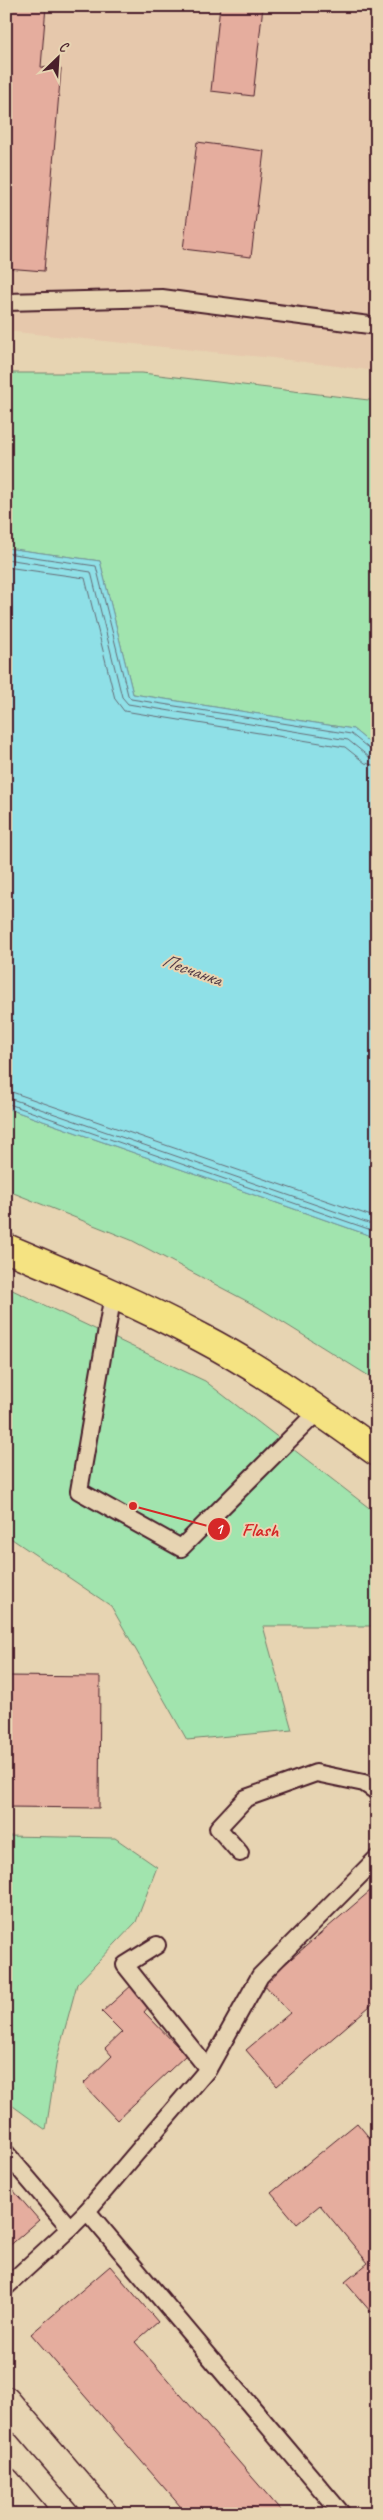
<svg xmlns="http://www.w3.org/2000/svg" width="383" height="2520" font-family="Caveat,sans-serif">
<style>
.built{fill:#e6c8ac}
.green{fill:#a1e4ae;stroke:#76826c}
.water{fill:#8fe0e7;stroke:#73939c}
.lines{fill:none;stroke-linecap:round;stroke-linejoin:round}
.shore{stroke:#666c76;stroke-width:1}
.building{fill:#e5ad9e;stroke:#4a1f2b}
.service-casing{stroke:#4a1f2b;stroke-width:20}
.tertiary-casing{stroke:#4a1f2b;stroke-width:31}
.trunk-casing{stroke:#4a1f2b;stroke-width:31}
.service{stroke:#e7d4b2;stroke-width:16}
.tertiary{stroke:#e7d4b2;stroke-width:28}
.trunk{stroke:#f5e382;stroke-width:28}
.labels{text-anchor:middle;dominant-baseline:central;stroke-width:4;stroke-linejoin:round;paint-order:stroke}
.water-label{font-size:19px;font-style:italic;fill:#543c47;stroke:#e7d4b2}
.leader{fill:none;stroke:#d62828;stroke-width:2}
.callout-dot{fill:#d62828;stroke:#e7d4b2;stroke-width:2}
.mark-label{font-size:15px;text-anchor:middle;font-weight:bold;fill:#fff}
.callout-label{font-size:19px;text-anchor:middle;font-weight:bold;fill:#d62828;stroke:#e7d4b2;stroke-width:4;stroke-linejoin:round;paint-order:stroke}
</style>
<rect width="100%" height="100%" fill="#e7d4b2"/>
<filter id="ink" filterUnits="userSpaceOnUse"><feTurbulence type="fractalNoise" baseFrequency=".02" numOctaves="2"/><feDisplacementMap in="SourceGraphic" scale="10" xChannelSelector="R" yChannelSelector="G"/><feConvolveMatrix kernelMatrix="1 2 1 2 8 2 1 2 1" color-interpolation-filters="sRGB"/></filter>
<g filter="url(#ink)">
<polygon class="built" points="6,6 377,6 377,371 273,358 6,331"/>
<g class="green">
<polygon points="6,373 142,373 377,401 377,749 353,729 133,694 100,561 6,548"/>
<polygon points="6,1108 377,1238 377,1381 258,1307 131,1240 6,1190"/>
<polygon points="6,1287 205,1381 377,1514 377,1626 263,1626 292,1730 187,1740 111,1606 6,1535"/>
<polygon points="6,1836 115,1838 157,1867 136,1922 77,1984 57,2058 46,2130 6,2101"/>
</g>
<polygon class="water" points="6,548 100,561 133,694 353,729 377,749 377,1238 6,1108"/>
<g class="lines">
<g class="shore">
<polyline points="6,553 96,566 128,695 131,699 351,734 372,751 377,753"/>
<polyline points="6,559 91,572 122,697 128,704 348,740 369,757 377,759"/>
<polyline points="6,567 85,578 115,699 124,711 345,747 365,763 377,766"/>
<polyline points="6,1090 377,1218"/>
<polyline points="6,1097 377,1226"/>
<polyline points="6,1103 377,1232"/>
</g>
</g>
<g class="building">
<polygon points="6,6 46,6 41,67 61,69 44,271 6,268"/>
<polygon points="220,6 263,6 253,96 211,91"/>
<polygon points="197,142 264,151 251,257 183,249"/>
<polygon points="6,1676 100,1677 99,1808 6,1807"/>
<polygon points="377,1885 377,2000 277,2086 246,2050 290,2013 263,1983"/>
<polygon points="132,1985 150,2005 144,2012 186,2055 117,2120 83,2084 112,2056 105,2048 122,2032 102,2012"/>
<polygon points="357,2123 377,2147 377,2308 371,2312 345,2282 368,2263 320,2205 297,2224 271,2193"/>
<polygon points="6,2182 39,2220 6,2249"/>
<polygon points="110,2266 158,2322 135,2342 284,2514 187,2514 31,2334"/>
</g>
<g class="lines">
<g class="service-casing">
<g id="service">
<polyline points="6,302 162,298 377,326"/>
<polyline points="113,1294 79,1491 181,1548 319,1410"/>
<polyline points="240,1853 218,1828 246,1798 316,1773 364,1783 377,1792"/>
<polyline points="157,1945 125,1965 208,2069"/>
<polyline points="6,2153 70,2228 6,2287"/>
<polyline points="87,2211 208,2069 260,1976 377,1858"/>
<polyline points="70,2228 87,2211 342,2514"/>
</g>
</g>
<g class="tertiary-casing">
<g id="tertiary">
<polyline points="6,2401 103,2514"/>
<polyline points="6,2482 33,2514"/>
</g>
</g>
<g class="trunk-casing">
<path id="trunk" d="M 6,1248 C 72,1276 139,1304 202,1338 C 263,1370 321,1412 377,1452"/>
</g>
<use href="#service" class="service"/>
<use href="#tertiary" class="tertiary"/>
<use href="#trunk" class="trunk"/>
</g>
</g>
<g class="labels">
<g class="water-label">
<text transform="translate(192 970) rotate(20)">Песчанка</text>
</g>
</g>
<path class="leader" d="M133 1506L219 1529"/>
<g class="callout-dot">
<circle cx="133" cy="1506" r="5"/>
<circle cx="219" cy="1529" r="12"/>
</g>
<g class="mark-label">
<text x="219" y="1534">1</text>
</g>
<g class="callout-label">
<text x="260" y="1536">Flash</text>
</g>
<rect width="383" height="2520" fill="none" stroke="#e7d4b2" stroke-width="25"/>
<rect x="12" y="12" width="358" height="2495" fill="none" stroke="#4a1f2b" stroke-width="2" filter="url(#ink)"/>
<g transform="translate(58 58) rotate(25)" stroke="#e7d4b2" stroke-width="4" paint-order="stroke">
<path d="M0-4L9 19L0 12L-9 19Z" fill="#4a1f2b"/>
<text y="-8" font-size="14" font-weight="bold" text-anchor="middle" fill="#4a1f2b">С</text>
</g>
</svg>
